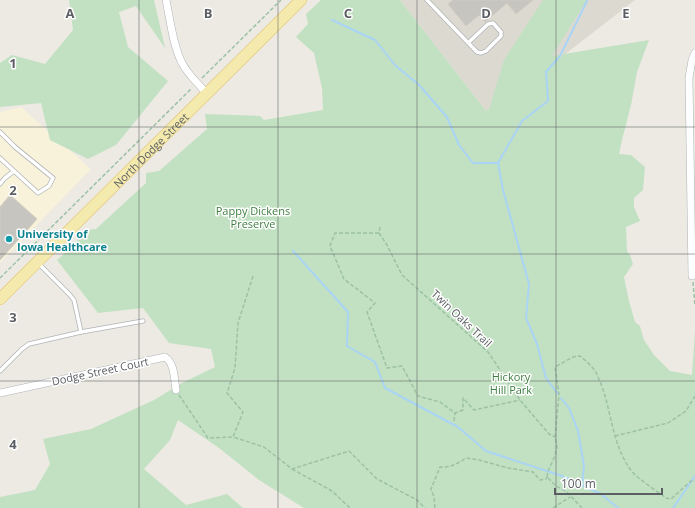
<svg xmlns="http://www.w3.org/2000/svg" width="695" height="508" font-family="'Open Sans',sans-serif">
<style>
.commercial{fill:#f9f2da}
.education{fill:#dcd9d1}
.green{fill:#c2e1c2}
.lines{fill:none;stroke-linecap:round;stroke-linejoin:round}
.stream{stroke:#aad4f5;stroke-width:2}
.building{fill:#c7c5c0;stroke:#d0cbc2}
.lane-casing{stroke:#b0b3b7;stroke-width:5}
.street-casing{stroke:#b0b3b7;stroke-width:8}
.primary-casing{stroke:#e1be67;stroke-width:12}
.path{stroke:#9cc1a6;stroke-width:1.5;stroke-dasharray:4 2;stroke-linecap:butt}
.lane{stroke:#fff;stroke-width:3.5}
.street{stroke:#fff;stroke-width:7}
.primary{stroke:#f5eaae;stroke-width:11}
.grid{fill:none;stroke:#5b5e62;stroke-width:1;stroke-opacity:0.55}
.culture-dot{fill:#0f9aa8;stroke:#fff;stroke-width:1.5}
.labels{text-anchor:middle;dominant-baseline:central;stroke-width:3;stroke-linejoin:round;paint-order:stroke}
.street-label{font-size:11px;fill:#5b5e62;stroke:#fff}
.park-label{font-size:11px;fill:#3e7e40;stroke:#fff}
.culture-label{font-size:11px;font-weight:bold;fill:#0d838f;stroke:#fff;text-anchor:start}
.grid-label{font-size:13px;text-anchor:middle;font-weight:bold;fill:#5b5e62;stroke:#fff;stroke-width:3;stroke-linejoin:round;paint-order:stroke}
</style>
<rect width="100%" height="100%" fill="#eceae3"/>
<polygon class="commercial" points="21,107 91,169 0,263 0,112"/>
<polygon class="education" points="400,0 635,0 537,76 486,111"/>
<g class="green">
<polygon points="69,0 154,0 165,48 136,6 119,12 128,47 168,81 116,145 88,159 50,140 41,103 0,107 0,63 12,55 45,64 73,30"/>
<polygon points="321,0 400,0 486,111 489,109 504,60 543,0 587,0 552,56 649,40 637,72 631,105 622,140 619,154 631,155 645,167 643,190 634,198 634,207 640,221 626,227 627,251 630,255 633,264 624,277 629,301 635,322 640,326 644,340 654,355 670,371 692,375 695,331 695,508 304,508 259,480 219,448 178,420 170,440 144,469 186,505 227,494 243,508 0,508 0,497 35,490 50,464 43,439 91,429 154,400 182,383 215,367 211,349 169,343 143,308 98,313 57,260 74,245 85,230 96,229 146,183 146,173 159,171 207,129 205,114 260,116 264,120 323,110 322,88 314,53 296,37 308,24 306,14"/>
</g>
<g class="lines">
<g class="stream">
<polyline points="332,20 375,40 395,65 419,85 447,117 459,145 473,163 498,163"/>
<polyline points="293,251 348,312 347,346 375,362 385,388 458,427 486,451 562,476 601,494 618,508"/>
<polyline points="558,394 546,378 537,344 526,318 529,284 503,190 498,163 522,121 548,101 546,72 560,56 587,1"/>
<polyline points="561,398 569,408 578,431 584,466 582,485"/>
<polyline points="673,508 695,476"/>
</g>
</g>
<g class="building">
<polygon points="453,0 533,0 516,14 507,3 485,22 479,15 466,26 448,4"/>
<polygon points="10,195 37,219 0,260 0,207"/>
</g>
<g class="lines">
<g class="lane-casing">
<g id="lane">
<polyline points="427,0 477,52 481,53 486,51 501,36 501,32 493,23 488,24 468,43"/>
<polyline points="0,132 15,147 53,178 49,186 38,193 14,171 5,178 0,184"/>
<polyline points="0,158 14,171"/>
<polyline points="81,332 143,321"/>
<polyline points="0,371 22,349 29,344 81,332 74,300 69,294 38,263"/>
</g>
</g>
<g class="street-casing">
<g id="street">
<path d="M 166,0 C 170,19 173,46 182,63 C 188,75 199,84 207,94"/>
<polyline points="692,276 689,78 692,60 695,53"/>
<path d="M 0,393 L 165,357 C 175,364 174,378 176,390"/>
</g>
</g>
<g class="primary-casing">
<g id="primary">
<path id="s1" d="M 0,299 L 301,0"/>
</g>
</g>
<g class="path">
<polyline points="202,78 281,0"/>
<polyline points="380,227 379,233 387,245 402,275 488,352 520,400 549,434 555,437"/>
<polyline points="379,233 335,233 330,246 344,279 375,303 367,312 387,368 402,366 418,396 440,402 455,413 463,410 463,398 474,410 520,400"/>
<polyline points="253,276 238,323 235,368 227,393 243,412 233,437 264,447 292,469 349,451 377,479 417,500 425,508"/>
<polyline points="0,278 192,88"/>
<polyline points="693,282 695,306"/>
<polyline points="179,395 208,438 232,437"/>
<polyline points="454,421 455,413"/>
<polyline points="615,436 668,423 686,411 695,396"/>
<polyline points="292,469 332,491 350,508"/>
<path d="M 547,477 L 548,471 L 555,456 L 557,446 L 555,437 L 559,395 L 555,367 L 573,357 L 580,356 C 587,362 595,368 598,377 C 612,407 610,440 630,469 C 636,478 657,491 666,498 L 671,499 L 691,481 L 695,481"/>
<polyline points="548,478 556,486 566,491 582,508"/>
<path d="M 435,508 L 434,497 L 431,489 L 440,467 C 450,468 457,464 466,458 L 479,460 L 508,468 L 533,472 L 540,480 L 546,479 L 547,477"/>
<polyline points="553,508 570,497"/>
</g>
<use href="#lane" class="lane"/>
<use href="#street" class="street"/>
<use href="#primary" class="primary"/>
</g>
<path class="grid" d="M 139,0 L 139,508M 278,0 L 278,508M 417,0 L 417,508M 556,0 L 556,508M 0,127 L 695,127M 0,254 L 695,254M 0,381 L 695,381"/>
<circle class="culture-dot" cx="9" cy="239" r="4"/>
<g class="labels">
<g class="street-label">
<text stroke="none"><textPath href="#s1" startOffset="212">North Dodge Street</textPath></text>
<text transform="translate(462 318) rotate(43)">Twin Oaks Trail</text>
<text transform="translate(100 371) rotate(-12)">Dodge Street Court</text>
</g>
<g class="park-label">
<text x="253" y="210">Pappy Dickens<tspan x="253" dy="13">Preserve</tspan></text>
<text x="511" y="376">Hickory<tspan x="511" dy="13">Hill Park</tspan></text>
</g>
<g class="culture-label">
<text x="17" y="233">University of<tspan x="17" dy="13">Iowa Healthcare</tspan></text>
</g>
</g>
<g class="grid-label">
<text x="70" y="18">A</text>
<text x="208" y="18">B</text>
<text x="348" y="18">C</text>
<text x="486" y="18">D</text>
<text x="626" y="18">E</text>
<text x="13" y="68">1</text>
<text x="13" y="195">2</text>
<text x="13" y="322">3</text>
<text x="13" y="449">4</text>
</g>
<path d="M555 488v6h107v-6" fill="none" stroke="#5b5e62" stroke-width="2"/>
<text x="561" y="488" font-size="12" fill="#5b5e62" stroke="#ffffff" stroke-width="3" paint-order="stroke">100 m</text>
</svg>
